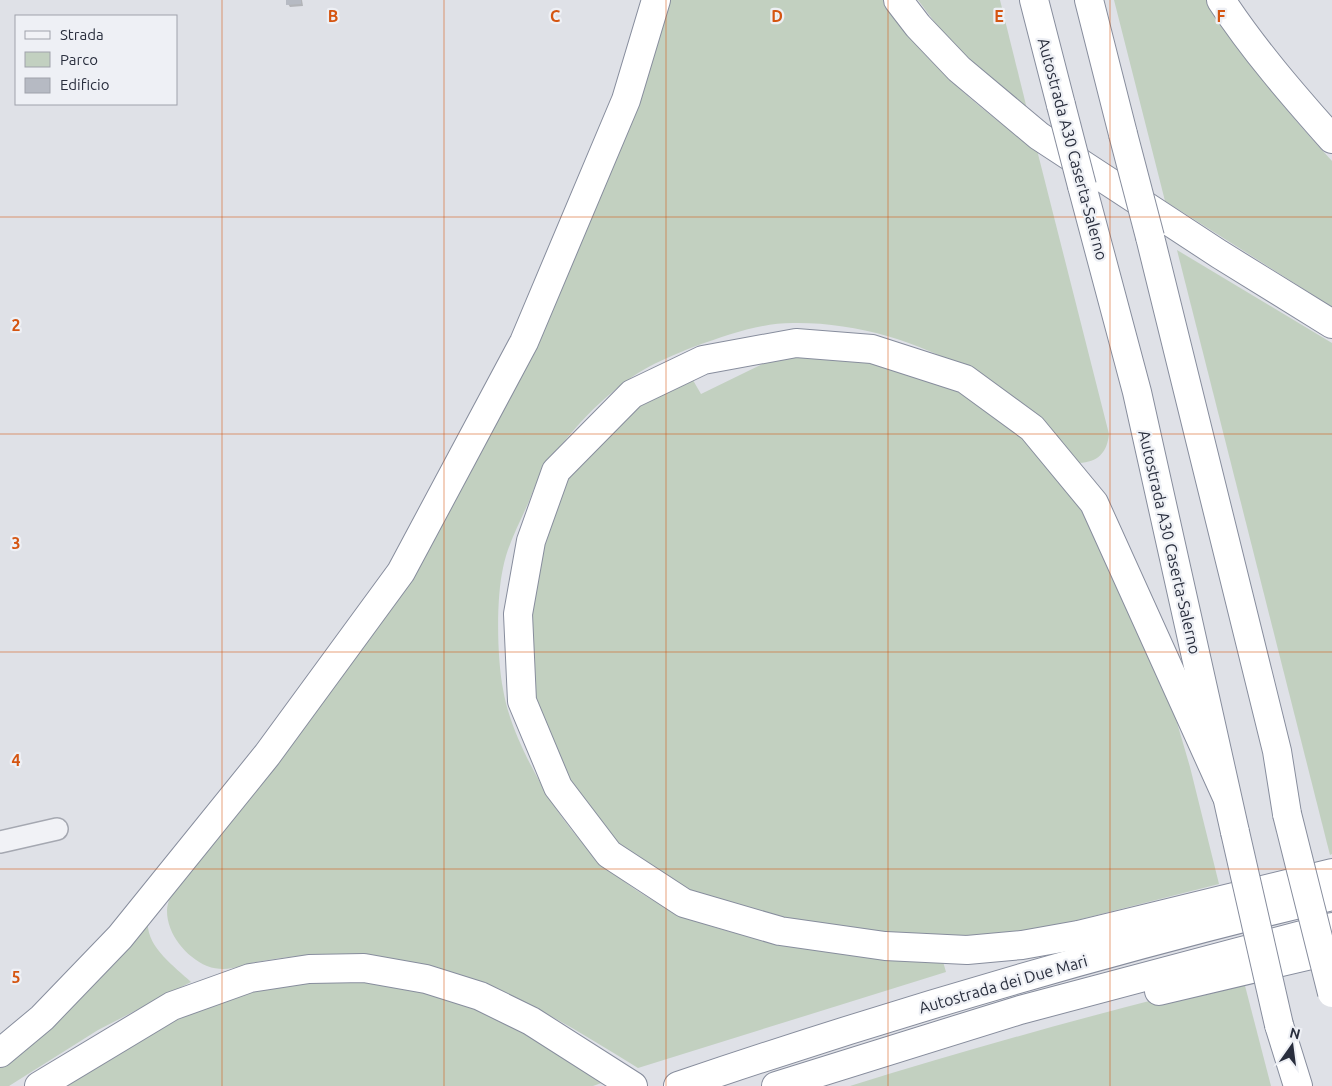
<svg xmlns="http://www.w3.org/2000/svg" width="1332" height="1086" font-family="Ubuntu,sans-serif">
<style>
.green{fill:#c2d0c0}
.shadow{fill:#0003}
.building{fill:#b6bac3}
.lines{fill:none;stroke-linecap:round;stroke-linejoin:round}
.minor-casing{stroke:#a5a8b1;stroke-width:24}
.motorway-casing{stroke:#878d9d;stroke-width:30}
.minor{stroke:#f1f2f6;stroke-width:21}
.motorway{stroke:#fff;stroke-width:28}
.motorway-bridge-casing{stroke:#878d9d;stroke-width:30;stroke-linecap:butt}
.motorway-bridge{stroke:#fff;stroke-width:28}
.grid{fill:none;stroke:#d55511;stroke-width:1;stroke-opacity:0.55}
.labels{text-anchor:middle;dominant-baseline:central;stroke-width:4.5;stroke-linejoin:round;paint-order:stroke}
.street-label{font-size:16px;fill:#292e3d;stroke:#eef0f5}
.grid-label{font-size:16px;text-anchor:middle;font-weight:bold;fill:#d55511;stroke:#eef0f5;stroke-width:4.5;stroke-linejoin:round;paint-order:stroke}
</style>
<rect width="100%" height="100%" fill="#dfe1e7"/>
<g class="green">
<path d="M 660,0 L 883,0 C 923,62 977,107 1037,150 L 1109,434 C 1107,453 1098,462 1079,463 C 1053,439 1027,415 999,393 C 990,385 980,377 970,371 C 917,341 855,322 793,323 C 760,323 727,335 696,346 C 675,354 651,364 632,377 C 595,403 564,437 540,476 C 534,486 531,498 526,508 C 517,528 507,547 503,568 C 496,599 497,658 503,689 C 508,719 522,749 536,775 C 570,839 616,886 682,915 C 732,937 782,943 835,948 C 871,951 906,954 942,958 L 946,972 L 638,1068 C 543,1009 461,959 345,955 C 317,954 290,956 262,961 C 242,964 228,974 207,966 C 186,957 167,934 167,911 C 167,905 170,898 171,892 L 287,740 L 483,427 Z"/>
<polygon points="918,0 1000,0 1027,109 996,84 945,36"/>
<path d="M 1114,0 L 1207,0 C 1243,58 1286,111 1332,161 L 1332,307 L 1165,201 Z"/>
<polygon points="1177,250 1332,343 1332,854 1330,855"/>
<polygon points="811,349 928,374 999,416 1059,474 1104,544 1156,651 1190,767 1219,884 1050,927 959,938 868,935 703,902 605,841 563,783 528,698 523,619 559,489 630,406 690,375 701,394 775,358"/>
<path d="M 148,920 C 145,946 174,966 191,982 L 98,1030 L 9,1086 L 0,1086 L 0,1064 Z"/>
<polygon points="317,978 404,985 471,1005 519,1028 607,1081 593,1086 51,1086 183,1011 249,990"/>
<path d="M 1243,978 L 1271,1086 L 850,1086 C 980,1046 1111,1009 1243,978 Z"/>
</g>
<polygon class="shadow" points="287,0 302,0 303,6 290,7 288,4"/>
<polygon class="building" points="286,0 301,0 301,4 286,5"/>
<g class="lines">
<g class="minor-casing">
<polyline id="minor" points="0,842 57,829"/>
</g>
<g class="motorway-casing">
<g id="motorway">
<polyline points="898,0 918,26 959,69 1039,136 1219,254 1332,324"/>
<polyline points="1034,0 1061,105"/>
<polyline points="1089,0 1123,134"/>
<path d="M 1221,0 C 1253,49 1293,95 1332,139"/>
<polyline points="1082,186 1137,392 1235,832"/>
<polyline points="1150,237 1277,751 1287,814"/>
<polyline points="1226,795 1094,503 1032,428 965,379 872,349 796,343 703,360 632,394 556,471 531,541 518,614 522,701 558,787 609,854 684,903 780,931 885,946 967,950 1022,945 1078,935 1332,873"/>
<polyline points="1159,991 1332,950"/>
<polyline points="1279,1025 1298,1086"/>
<polyline points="0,1053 42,1018 120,937 267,755 401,572 524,342 626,100 656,0"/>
<polyline points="39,1086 172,1006 250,978 309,969 364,968 426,979 480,996 531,1021 633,1086"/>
<path d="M 678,1086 C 893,1013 1111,949 1332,896"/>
<polyline points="776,1086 1020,1010 1332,927"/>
</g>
</g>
<use href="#minor" class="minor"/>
<use href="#motorway" class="motorway"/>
<g class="motorway-bridge-casing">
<g id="motorway-bridge">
<polyline points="1061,105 1082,186"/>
<polyline points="1123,134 1150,237"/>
<polyline points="1287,814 1332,993"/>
<polyline points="1235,832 1279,1025"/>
</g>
</g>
<use href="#motorway-bridge" class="motorway-bridge"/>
</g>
<path class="grid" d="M 222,0 L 222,1086M 444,0 L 444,1086M 666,0 L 666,1086M 888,0 L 888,1086M 1110,0 L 1110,1086M 0,217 L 1332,217M 0,434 L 1332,434M 0,652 L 1332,652M 0,869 L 1332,869"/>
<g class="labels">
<g class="street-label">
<text transform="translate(1073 149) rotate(75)">Autostrada A30 Caserta-Salerno</text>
<text transform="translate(1170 542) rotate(77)">Autostrada A30 Caserta-Salerno</text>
<text transform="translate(1003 984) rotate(-16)">Autostrada dei Due Mari</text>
</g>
</g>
<g class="grid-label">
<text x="333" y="22">B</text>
<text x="555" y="22">C</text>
<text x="777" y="22">D</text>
<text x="999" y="22">E</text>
<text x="1221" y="22">F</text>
<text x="16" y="331">2</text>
<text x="16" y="549">3</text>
<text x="16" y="766">4</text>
<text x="16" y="983">5</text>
</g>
<rect x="15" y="15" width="162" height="90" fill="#eef0f5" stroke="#9fa2ab"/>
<rect x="25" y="31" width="25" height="8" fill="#f1f2f6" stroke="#9fa2ab"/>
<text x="60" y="40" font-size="15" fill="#292e3d">Strada</text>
<rect x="25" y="52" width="25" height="15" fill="#c2d0c0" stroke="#9fa2ab"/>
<text x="60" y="65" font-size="15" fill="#292e3d">Parco</text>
<rect x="25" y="78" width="25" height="15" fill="#b6bac3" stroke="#9fa2ab"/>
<text x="60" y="90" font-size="15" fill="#292e3d">Edificio</text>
<g transform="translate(1292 1046) rotate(14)" stroke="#eef0f5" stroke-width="4" paint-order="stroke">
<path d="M0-4L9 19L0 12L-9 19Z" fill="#292e3d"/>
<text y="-8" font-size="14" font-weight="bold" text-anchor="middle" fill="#292e3d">N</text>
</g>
</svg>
